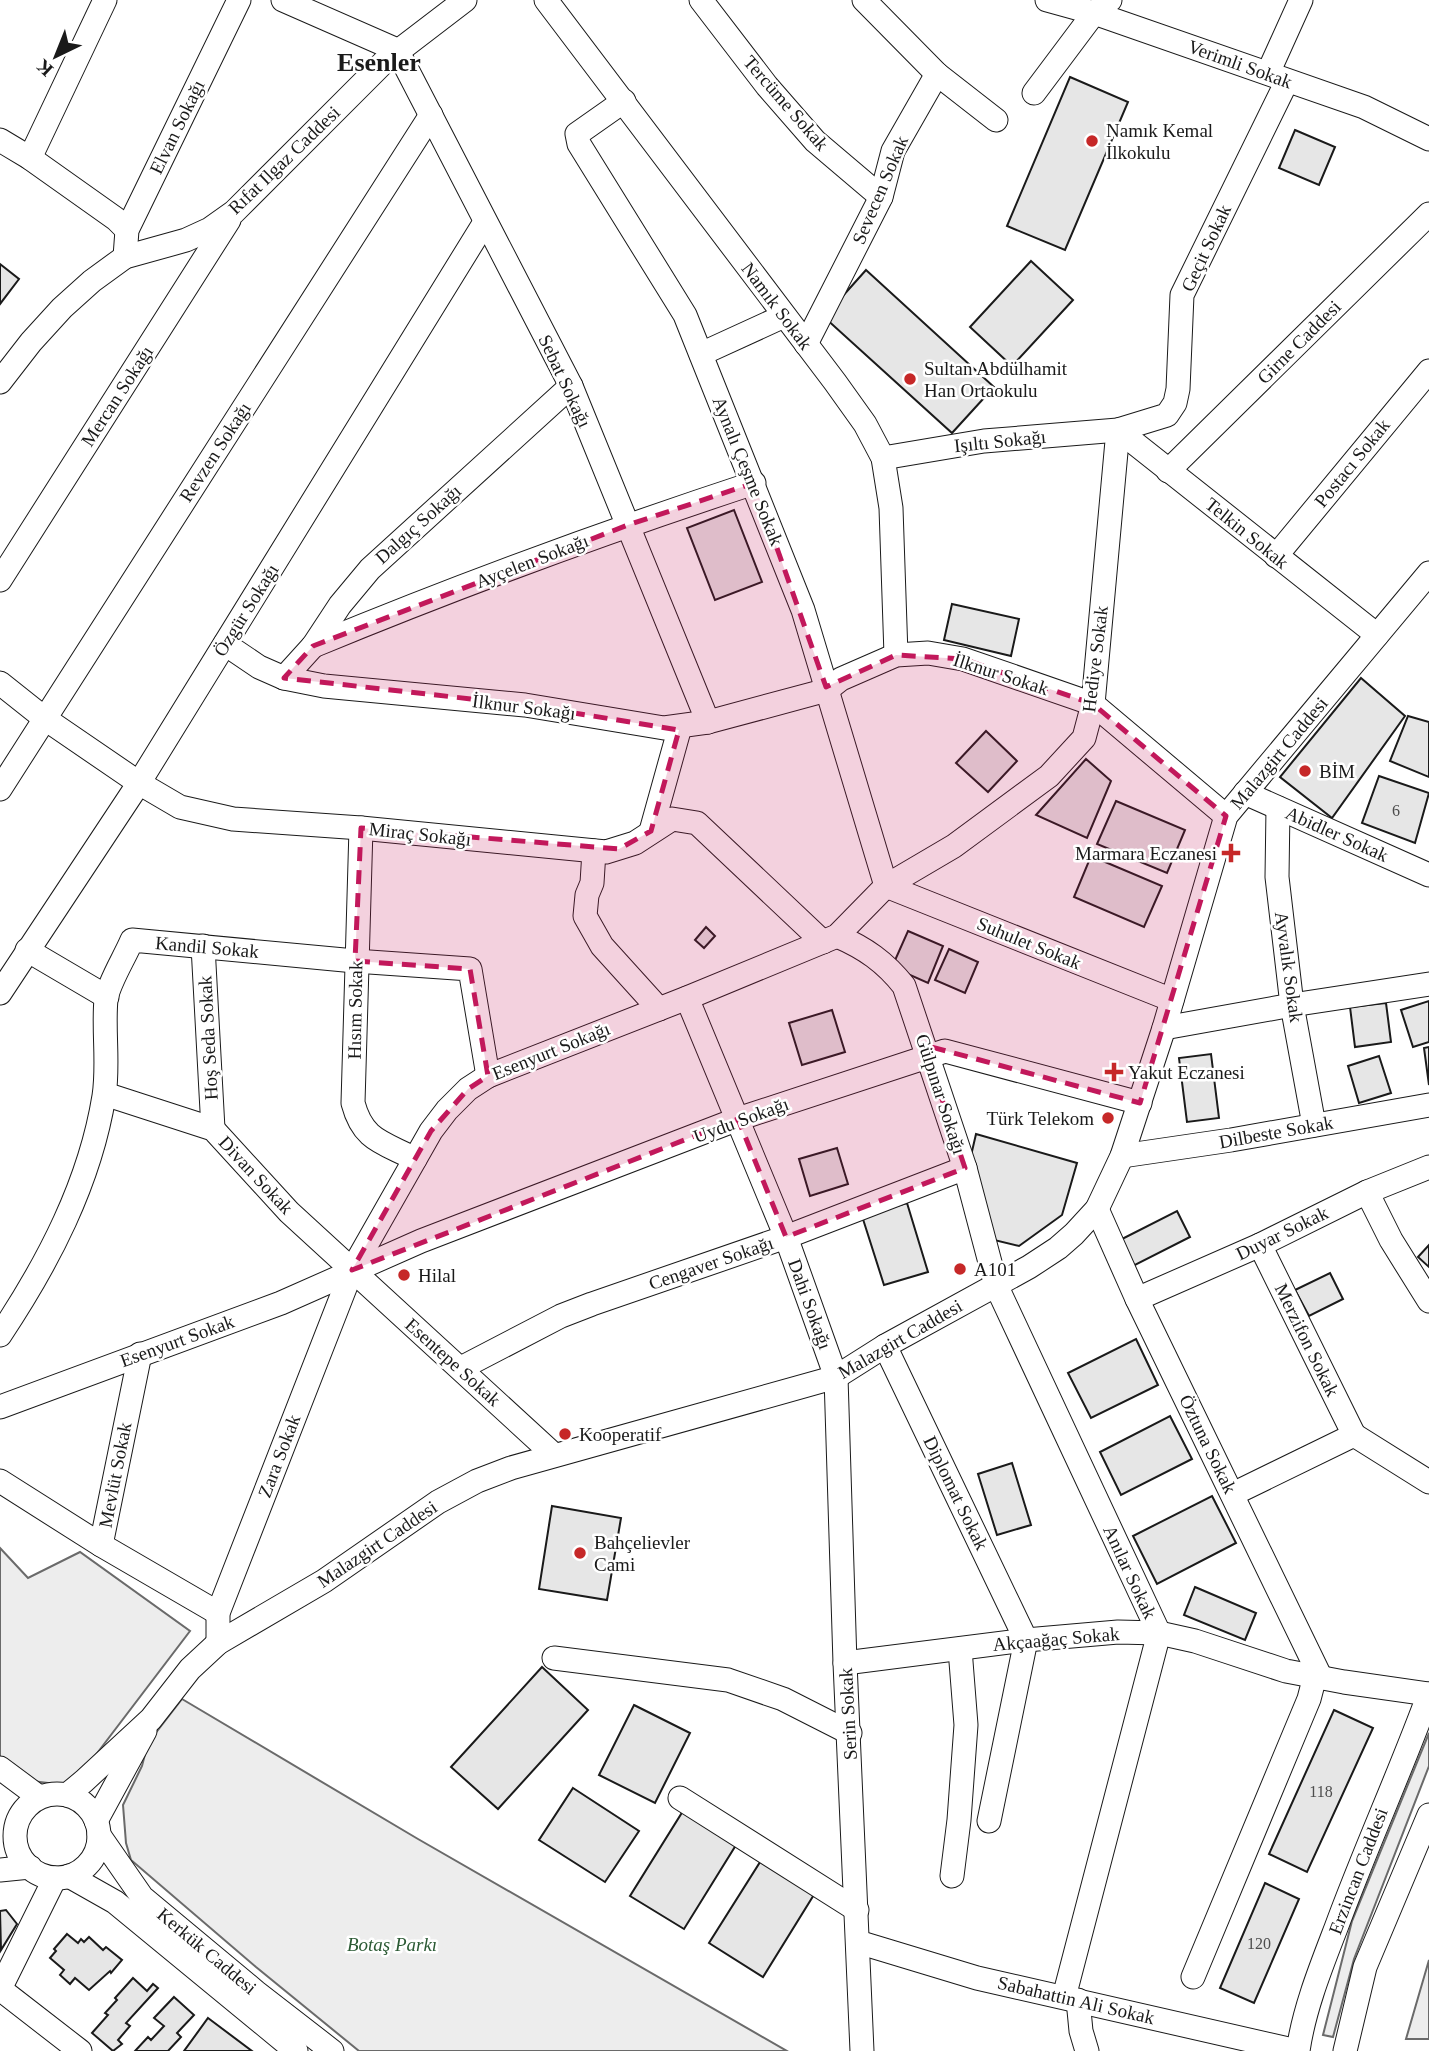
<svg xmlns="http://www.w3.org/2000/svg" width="1429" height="2051" font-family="Georgia,serif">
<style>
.built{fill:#ededed;stroke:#6a6a6a;stroke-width:2}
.building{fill:#e6e6e6;stroke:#1a1a1a;stroke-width:2}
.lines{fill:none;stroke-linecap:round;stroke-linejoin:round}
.minor-casing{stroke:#1a1a1a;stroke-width:25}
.minor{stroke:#fff;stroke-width:23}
.marked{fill:#c2185b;fill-opacity:0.2;stroke:#c2185b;stroke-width:5;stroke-dasharray:14 9;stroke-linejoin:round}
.poi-dot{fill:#c62828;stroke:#fff;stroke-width:2.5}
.labels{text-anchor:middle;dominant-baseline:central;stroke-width:5;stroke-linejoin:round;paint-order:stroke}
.number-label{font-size:16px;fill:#4d4d4d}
.street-label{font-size:19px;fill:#1a1a1a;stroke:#fff}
.poi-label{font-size:19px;fill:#1a1a1a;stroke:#fff;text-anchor:start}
.park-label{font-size:19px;font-style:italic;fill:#2b5a34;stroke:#fff}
.district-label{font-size:26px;font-weight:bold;fill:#1a1a1a;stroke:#fff}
</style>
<rect width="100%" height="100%" fill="#fff"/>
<g class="built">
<polygon points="0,1548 28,1578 80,1552 190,1631 82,1773 64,1785 24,1780 0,1761"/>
<polygon points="182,1699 418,1839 787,2051 359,2051 256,1967 131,1860 126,1843 123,1805 142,1766 148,1743"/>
<polygon points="1429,1733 1429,1766 1354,1959 1333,2037 1323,2035 1352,1921"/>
<polygon points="1429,1960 1429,2039 1406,2039"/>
</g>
<g class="building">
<polygon points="1070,77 1128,102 1065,250 1007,226"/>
<polygon points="1295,130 1335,147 1319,185 1279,168"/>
<polygon points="1031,261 1073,300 1012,366 970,327"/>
<polygon points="0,264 19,279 0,304"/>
<polygon points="866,270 994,387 952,433 824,317"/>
<polygon points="734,510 762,582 715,600 687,528"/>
<polygon points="952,604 1019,619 1011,656 944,640"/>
<polygon points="1361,678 1405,716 1332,818 1280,777"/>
<polygon points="1408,716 1429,722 1429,777 1390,761"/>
<polygon points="986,731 1017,761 988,792 956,763"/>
<polygon points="1086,759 1111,781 1087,838 1036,815"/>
<polygon points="1379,776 1429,793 1415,843 1362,823"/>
<polygon points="1116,801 1185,830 1167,873 1097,844"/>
<polygon points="1091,856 1162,886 1144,927 1074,897"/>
<polygon points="706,927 715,936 704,948 695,940"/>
<polygon points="908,931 943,946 928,983 892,967"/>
<polygon points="949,949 978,962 965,993 935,980"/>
<polygon points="1429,1001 1429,1042 1413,1047 1401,1010"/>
<polygon points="1386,1003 1391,1042 1355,1047 1350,1007"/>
<polygon points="832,1010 845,1052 802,1065 789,1023"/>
<polygon points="1429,1047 1429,1085 1424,1048"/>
<polygon points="1211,1054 1219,1118 1187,1122 1179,1058"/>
<polygon points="1379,1056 1391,1093 1359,1103 1348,1066"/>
<polygon points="976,1134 1077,1163 1062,1215 1019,1246 994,1240 970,1160"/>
<polygon points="837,1148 848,1184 810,1196 799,1159"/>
<polygon points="907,1203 928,1272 884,1285 862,1216"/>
<polygon points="1177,1211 1190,1237 1133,1266 1120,1240"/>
<polygon points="1429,1245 1429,1267 1418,1257"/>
<polygon points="1330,1273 1343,1299 1309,1316 1295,1290"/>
<polygon points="1136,1339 1158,1385 1091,1418 1068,1373"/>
<polygon points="1170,1416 1192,1459 1121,1495 1100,1452"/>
<polygon points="1012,1463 1031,1525 997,1535 978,1474"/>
<polygon points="1212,1496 1236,1543 1157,1584 1133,1536"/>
<polygon points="552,1506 621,1518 607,1600 539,1589"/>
<polygon points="1195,1587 1256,1613 1245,1640 1184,1615"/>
<polygon points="542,1667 588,1710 498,1809 451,1767"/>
<polygon points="634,1705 690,1733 655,1803 599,1775"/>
<polygon points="1334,1710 1373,1728 1307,1872 1269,1854"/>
<polygon points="573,1788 639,1831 605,1882 539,1840"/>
<polygon points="683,1811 736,1845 684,1929 630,1896"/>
<polygon points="762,1859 815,1893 763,1977 709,1943"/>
<polygon points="1265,1883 1299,1899 1254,2003 1220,1988"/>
<polygon points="6,1910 17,1924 1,1950 0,1911"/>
<polygon points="67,1934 78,1943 81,1939 84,1942 89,1937 103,1950 106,1947 122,1960 111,1973 110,1971 89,1990 75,1978 70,1984 60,1975 64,1970 50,1958 56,1951 54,1949"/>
<polygon points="133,1978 147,1991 153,1984 158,1988 126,2023 130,2026 118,2040 122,2044 113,2051 92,2033 108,2015 105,2013 117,2000 115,1998"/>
<polygon points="174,1997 194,2015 177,2033 181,2037 168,2051 135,2051 148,2037 151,2040 164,2026 154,2018"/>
<polygon points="208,2018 252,2051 184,2051"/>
</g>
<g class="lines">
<g class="minor-casing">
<g id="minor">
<polyline points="283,0 397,50"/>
<polyline points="546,0 835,382 865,424 883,458 891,508 896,655"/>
<polyline points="701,0 767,86 815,141 881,197"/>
<polyline points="864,0 937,74 996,120"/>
<polyline points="1047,0 1094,13 1364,107 1429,139"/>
<polyline points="397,50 571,386 708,722"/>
<polyline points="1268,73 1301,0"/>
<polyline points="1034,93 1094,13 1110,0"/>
<polyline points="624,101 577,134 579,144 685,315 803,610 886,886"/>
<polyline points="0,140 30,158 116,219 127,230"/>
<polyline points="30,158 105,0"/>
<polyline points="125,257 127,230 239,0"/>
<polyline points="806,344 881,197 893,151 937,74"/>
<polyline points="701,354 784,316"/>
<polyline points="0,382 31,342 62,308 92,281 125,257 186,240 210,229 234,212 384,62 465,0"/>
<polyline points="1118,430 1377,635"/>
<polyline points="883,458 984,441 1118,430 1167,415 1175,403 1178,389 1182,295 1287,81"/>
<polyline points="1168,471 1429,214"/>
<polyline points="1276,556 1429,371"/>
<polyline points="0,580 229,220"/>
<polyline points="225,644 259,667 284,678 324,686 525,705 664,728 708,722 827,690 841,679 896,655 928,653 963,659 1093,704 1226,816"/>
<path d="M 313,646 C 458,586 605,532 754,483"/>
<polyline points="284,678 313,646 340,605 370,569 571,386"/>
<polyline points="0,683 44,718 139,783 180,807 233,819 361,828 606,852 635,843 672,819 697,823 823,942"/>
<polyline points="0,789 431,115"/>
<polyline points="1245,793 1429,875"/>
<polyline points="1278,808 1277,877 1292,1005 1314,1125"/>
<path d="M 361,828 L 353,1103 C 363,1141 383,1142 415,1159"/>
<polyline points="651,831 680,727"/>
<polyline points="594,851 592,883 587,895 585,916 602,946 659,1009"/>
<polyline points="886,886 1172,1000"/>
<path d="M 837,936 C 865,948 885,962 904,986 L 965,1168 L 996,1285 L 1159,1633 L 1064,1997"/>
<polyline points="203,946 213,1129"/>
<polyline points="27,950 107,997"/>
<polyline points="0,993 139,783 485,222"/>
<polyline points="687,998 786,1237 836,1377 845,1663 862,2051"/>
<polyline points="1164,1028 1292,1005 1429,984"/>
<polyline points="105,1094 213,1129 289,1212 554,1455"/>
<polyline points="1122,1156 1231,1140 1429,1105"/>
<polyline points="1367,1192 1391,1240 1429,1301"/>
<polyline points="1097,1209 1137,1299 1321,1678"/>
<polyline points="1260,1245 1354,1435"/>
<polyline points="1137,1299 1260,1245 1367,1192 1429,1167"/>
<path d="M 0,1335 C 48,1263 90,1183 104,1096 C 109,1064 103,1031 106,999 C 109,982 125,957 132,940 L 355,961 L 470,969 L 488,1076"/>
<polyline points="885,1346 1026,1640 989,1821"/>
<polyline points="140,1354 101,1545 218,1613"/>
<polyline points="461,1368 561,1316 592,1304 786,1237 965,1168"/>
<polyline points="0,1407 281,1303 421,1241 738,1119 945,1051 1140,1103"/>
<polyline points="0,1481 101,1545"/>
<polyline points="1233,1494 1354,1435 1429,1482"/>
<polyline points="218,1643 218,1613 352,1270 431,1131 447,1110 468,1089 488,1076 687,998 837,936 886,886 954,846 1049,776 1084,738 1093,704 1118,430"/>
<polyline points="554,1658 728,1680 783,1699 850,1733"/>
<polyline points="845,1663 1026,1640 1118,1632 1159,1633 1195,1641 1286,1671 1344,1682 1429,1694"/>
<polyline points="0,1768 39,1797"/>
<circle cx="57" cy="1836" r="42"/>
<polyline points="67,1795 84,1781 151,1719 190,1669 218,1643 324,1581 438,1502 477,1481 511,1468 836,1377 885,1346 1029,1267 1058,1248 1074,1234 1097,1209 1122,1156 1164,1028 1226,816 1429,573"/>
<polyline points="680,1798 857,1910"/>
<polyline points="96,1821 145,1731"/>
<polyline points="99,1835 142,1897 256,1992 332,2051"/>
<polyline points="0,1870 30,1867"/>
<polyline points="69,1876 115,1902 296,2051"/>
<polyline points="952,1876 959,1820 966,1725 960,1649"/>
<polyline points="858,1942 977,1978 1297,2051"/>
<polyline points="1193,1977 1309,1699 1315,1676"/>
<polyline points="0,1989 55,1878"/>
<polyline points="0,1989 80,2051"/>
<polyline points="1078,2000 1081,2031 1087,2051"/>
<path d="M 1298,2051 C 1304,2009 1321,1967 1336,1928 C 1365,1849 1400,1773 1429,1694"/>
<polyline points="1345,2051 1365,1967 1429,1815"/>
</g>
</g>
<use href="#minor" class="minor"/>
</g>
<path class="marked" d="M 754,483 L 826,687 L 896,655 L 963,659 L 1093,704 L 1226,816 L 1140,1103 L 924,1045 L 965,1168 L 786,1237 L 738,1119 L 352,1270 L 431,1131 L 468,1089 L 488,1076 L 470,969 L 355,961 L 361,828 L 619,849 L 651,831 L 679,730 L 525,705 L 284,678 L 313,646 L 628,525 Z"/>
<g class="poi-dot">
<circle cx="1092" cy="141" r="7"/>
<circle cx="910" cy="379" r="7"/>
<circle cx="1305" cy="771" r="7"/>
<path d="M1227.5 842.5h7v7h7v7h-7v7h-7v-7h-7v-7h7z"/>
<path d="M1110.5 1061.5h7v7h7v7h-7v7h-7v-7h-7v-7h7z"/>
<circle cx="1108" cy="1118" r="7"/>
<circle cx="960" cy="1269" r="7"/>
<circle cx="404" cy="1275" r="7"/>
<circle cx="565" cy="1434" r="7"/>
<circle cx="580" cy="1553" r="7"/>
</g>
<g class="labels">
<g class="number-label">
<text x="1396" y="810">6</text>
<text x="1321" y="1791">118</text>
<text x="1259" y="1943">120</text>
</g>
<g class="street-label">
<text transform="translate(1240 64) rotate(20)">Verimli Sokak</text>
<text transform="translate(786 103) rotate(49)">Tercüme Sokak</text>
<text transform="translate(177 127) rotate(-64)">Elvan Sokağı</text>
<text transform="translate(284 160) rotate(-44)">Rıfat Ilgaz Caddesi</text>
<text transform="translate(880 190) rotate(-67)">Sevecen Sokak</text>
<text transform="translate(1206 248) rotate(-65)">Geçit Sokak</text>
<text transform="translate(777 306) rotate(53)">Namık Sokak</text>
<text transform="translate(1299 342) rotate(-45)">Girne Caddesi</text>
<text transform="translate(565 381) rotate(65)">Sebat Sokağı</text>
<text transform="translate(117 396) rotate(-57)">Mercan Sokağı</text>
<text transform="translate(1000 441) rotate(-6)">Işıltı Sokağı</text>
<text transform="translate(215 452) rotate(-57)">Revzen Sokağı</text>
<text transform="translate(1352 463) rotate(-51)">Postacı Sokak</text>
<text transform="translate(748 471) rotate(68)">Aynalı Çeşme Sokak</text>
<text transform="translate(418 524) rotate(-42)">Dalgıç Sokağı</text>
<text transform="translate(1247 533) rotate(39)">Telkin Sokak</text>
<text transform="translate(532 561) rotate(-21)">Ayçelen Sokağı</text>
<text transform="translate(246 610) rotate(-58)">Özgür Sokağı</text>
<text transform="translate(1095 659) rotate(-83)">Hediye Sokak</text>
<text transform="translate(1001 674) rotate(18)">İlknur Sokak</text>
<text transform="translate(524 707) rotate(7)">İlknur Sokağı</text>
<text transform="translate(1279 753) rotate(-50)">Malazgirt Caddesi</text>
<text transform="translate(420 834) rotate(6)">Miraç Sokağı</text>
<text transform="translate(1337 834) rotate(24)">Abidler Sokak</text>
<text transform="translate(1029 943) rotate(22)">Suhulet Sokak</text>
<text transform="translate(207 947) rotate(5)">Kandil Sokak</text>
<text transform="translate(1289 967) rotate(82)">Ayvalık Sokak</text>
<text transform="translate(355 1010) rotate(-89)">Hısım Sokak</text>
<text transform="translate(208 1038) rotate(-93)">Hoş Seda Sokak</text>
<text transform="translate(551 1051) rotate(-22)">Esenyurt Sokağı</text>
<text transform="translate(941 1094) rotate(72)">Gülpınar Sokağı</text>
<text transform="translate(741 1120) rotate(-20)">Uydu Sokağı</text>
<text transform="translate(1276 1132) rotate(-10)">Dilbeste Sokak</text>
<text transform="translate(256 1175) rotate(47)">Divan Sokak</text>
<text transform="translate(1282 1233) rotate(-26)">Duyar Sokak</text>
<text transform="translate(711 1263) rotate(-19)">Cengaver Sokağı</text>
<text transform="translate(810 1304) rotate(70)">Dahi Sokağı</text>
<text transform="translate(900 1339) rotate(-30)">Malazgirt Caddesi</text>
<text transform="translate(1307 1340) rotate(64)">Merzifon Sokak</text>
<text transform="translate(177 1341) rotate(-20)">Esenyurt Sokak</text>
<text transform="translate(453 1362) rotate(42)">Esentepe Sokak</text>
<text transform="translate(1208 1444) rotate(64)">Öztuna Sokak</text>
<text transform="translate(279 1456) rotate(-69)">Zara Sokak</text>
<text transform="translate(115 1475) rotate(-79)">Mevlüt Sokak</text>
<text transform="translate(956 1493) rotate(64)">Diplomat Sokak</text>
<text transform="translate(377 1544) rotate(-34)">Malazgirt Caddesi</text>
<text transform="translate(1130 1572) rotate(65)">Anılar Sokak</text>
<text transform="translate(1056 1639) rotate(-5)">Akçaağaç Sokak</text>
<text transform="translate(848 1714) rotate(-93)">Serin Sokak</text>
<text transform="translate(1358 1871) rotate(-69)">Erzincan Caddesi</text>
<text transform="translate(207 1951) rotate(40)">Kerkük Caddesi</text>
<text transform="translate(1076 2000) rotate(13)">Sabahattin Ali Sokak</text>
</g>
<g class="poi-label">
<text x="1106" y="130">Namık Kemal<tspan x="1106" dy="22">İlkokulu</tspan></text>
<text x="924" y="368">Sultan Abdülhamit<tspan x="924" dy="22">Han Ortaokulu</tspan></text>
<text x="1319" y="771">BİM</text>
<text x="1217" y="853" text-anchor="end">Marmara Eczanesi</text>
<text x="1128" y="1072">Yakut Eczanesi</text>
<text x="1094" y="1118" text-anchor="end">Türk Telekom</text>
<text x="974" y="1269">A101</text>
<text x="418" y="1275">Hilal</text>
<text x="579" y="1434">Kooperatif</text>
<text x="594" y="1542">Bahçelievler<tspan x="594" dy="22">Cami</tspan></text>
</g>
<g class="park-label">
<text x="392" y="1944">Botaş Parkı</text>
</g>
<g class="district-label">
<text x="379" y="62">Esenler</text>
</g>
</g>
<g transform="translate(56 56) rotate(223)" stroke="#ffffff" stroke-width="5" paint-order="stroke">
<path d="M0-5L12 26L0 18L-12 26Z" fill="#1a1a1a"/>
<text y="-10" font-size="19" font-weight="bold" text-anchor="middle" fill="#1a1a1a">K</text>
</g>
</svg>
